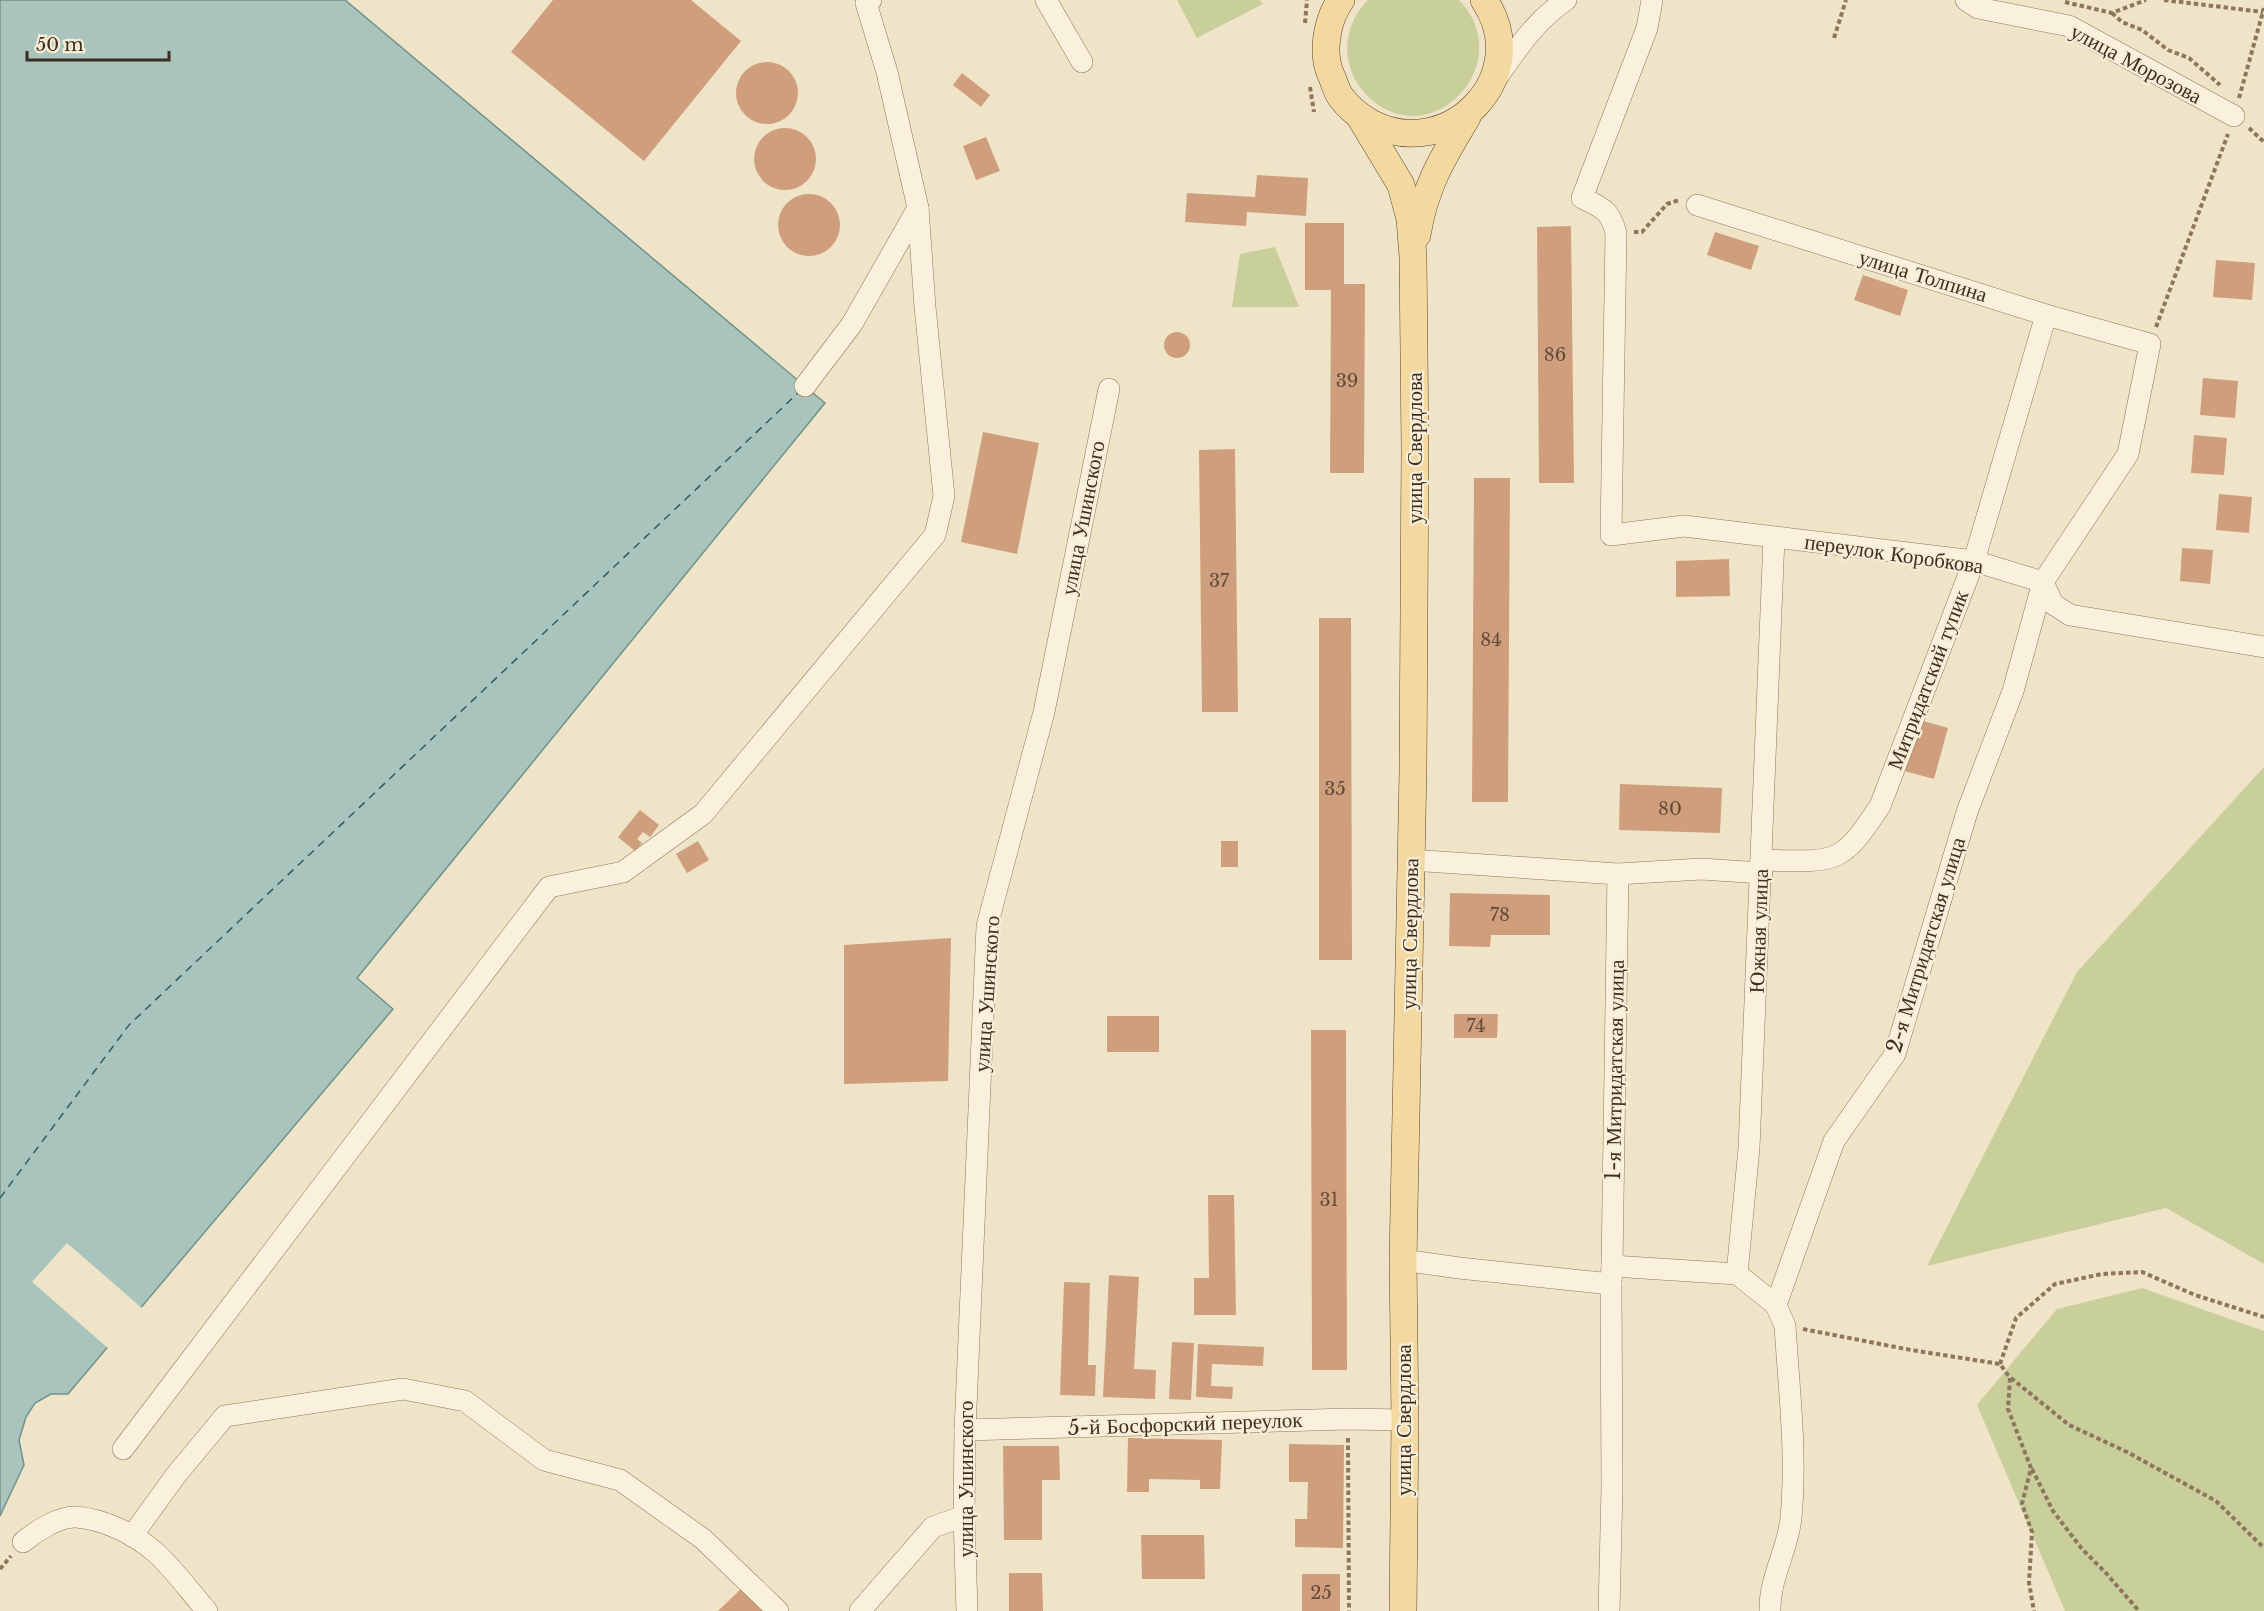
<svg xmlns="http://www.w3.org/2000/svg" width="2264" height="1611" font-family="'Libre Baskerville',serif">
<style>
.green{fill:#c9cf9b}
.water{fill:#a9c4bc;stroke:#6f938a;stroke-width:1.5}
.pier{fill:#f0e4c8}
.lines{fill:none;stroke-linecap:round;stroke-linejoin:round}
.ferry{stroke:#2f5d5a;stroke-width:1.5;stroke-dasharray:8 6;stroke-linecap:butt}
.building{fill:#cf9f7d}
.minor-casing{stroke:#8d765c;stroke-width:22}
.major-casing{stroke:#5b4430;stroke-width:28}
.path{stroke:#8d765c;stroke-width:4;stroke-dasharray:4.5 3;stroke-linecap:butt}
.minor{stroke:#faf1dc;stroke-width:21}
.major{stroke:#f3d9a0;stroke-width:27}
.labels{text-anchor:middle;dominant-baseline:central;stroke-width:4.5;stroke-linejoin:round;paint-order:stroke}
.number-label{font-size:18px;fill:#624a37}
.street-label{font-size:21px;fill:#3d2e20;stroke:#f7eed8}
</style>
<rect width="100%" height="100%" fill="#f0e4c8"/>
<g class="green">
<polygon points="1177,0 1260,0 1263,4 1197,38"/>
<path d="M 1368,0 L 1459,0 C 1518,61 1436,152 1373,101 C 1361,91 1352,78 1349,63 C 1344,39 1351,17 1368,0 Z"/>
<polygon points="1275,247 1299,307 1232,307 1240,254"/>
<polygon points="2264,767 2264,1264 2166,1208 1927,1266 2077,972"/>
<polygon points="2142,1288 2264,1331 2264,1611 2065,1611 1977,1405 2057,1309"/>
</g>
<polygon class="water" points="0,0 345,0 825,403 357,978 393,1009 68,1394 51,1394 35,1403 26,1417 19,1440 24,1465 0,1516"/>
<polygon class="pier" points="67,1243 143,1309 109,1349 32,1282"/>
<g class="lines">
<polyline class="ferry" points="0,1198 129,1025 798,393"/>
</g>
<g class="building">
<polygon points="553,0 691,0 741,41 644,161 511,52"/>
<circle cx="767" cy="93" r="31"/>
<polygon points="962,73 990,95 981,107 953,85"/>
<circle cx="785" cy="159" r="31"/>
<polygon points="986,137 1000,171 976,180 963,146"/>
<polygon points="1257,175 1308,178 1306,216 1247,212 1246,226 1185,222 1187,193 1255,197"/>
<circle cx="809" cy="225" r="31"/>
<polygon points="1305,223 1344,223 1344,284 1365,284 1364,473 1330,473 1331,290 1305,290"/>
<polygon points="1571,226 1574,483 1539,483 1537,227"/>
<polygon points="1715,232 1759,246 1751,270 1707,255"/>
<polygon points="2216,260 2255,263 2252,300 2213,297"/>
<polygon points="1863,275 1908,290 1900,316 1854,300"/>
<circle cx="1177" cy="345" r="13"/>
<polygon points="2203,378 2238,381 2235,418 2200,415"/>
<polygon points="983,432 1039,443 1017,554 961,542"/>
<polygon points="2194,435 2227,438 2224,475 2191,473"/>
<polygon points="1235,449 1238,712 1202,712 1199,450"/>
<polygon points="1474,478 1510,478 1508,802 1472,802"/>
<polygon points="2219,494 2252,497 2249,533 2216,530"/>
<polygon points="2182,548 2213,550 2210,584 2180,581"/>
<polygon points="1729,559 1730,596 1676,597 1676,561"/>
<polygon points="1319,618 1351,618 1352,960 1319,960"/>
<polygon points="1916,719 1948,728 1934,779 1901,770"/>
<polygon points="1620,784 1722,788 1720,833 1619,830"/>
<polygon points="640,810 659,825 650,837 643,832 637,839 642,843 635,851 618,837"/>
<polygon points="698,841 709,860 687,873 676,854"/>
<rect x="1221" y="841" width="17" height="26"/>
<polygon points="1450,893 1550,895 1550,935 1491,935 1490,947 1449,946"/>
<polygon points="951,938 948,1081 844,1084 844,945"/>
<polygon points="1454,1014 1498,1014 1497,1038 1454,1038"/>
<rect x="1107" y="1016" width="52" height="36"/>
<polygon points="1311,1030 1346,1030 1347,1370 1312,1370"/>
<polygon points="1208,1195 1234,1195 1236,1315 1194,1315 1194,1278 1209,1278"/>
<polygon points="1109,1275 1139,1277 1134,1369 1156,1370 1155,1399 1103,1397"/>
<polygon points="1064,1282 1090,1283 1088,1365 1096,1365 1095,1396 1060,1395"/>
<polygon points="1172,1342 1194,1343 1191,1400 1169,1399"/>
<polygon points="1198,1344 1264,1347 1263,1366 1212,1364 1211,1386 1233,1387 1232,1399 1196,1397"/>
<polygon points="1128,1438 1222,1440 1220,1489 1200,1489 1200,1480 1149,1479 1149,1492 1127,1492"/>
<polygon points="1289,1444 1344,1445 1343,1548 1295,1547 1295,1519 1307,1519 1308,1482 1289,1482"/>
<polygon points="1003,1446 1059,1446 1060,1480 1042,1480 1042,1540 1004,1540"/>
<polygon points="1141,1535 1204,1535 1205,1579 1142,1579"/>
<polygon points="1009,1573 1042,1573 1043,1611 1009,1611"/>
<rect x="1302" y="1574" width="38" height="37"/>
<polygon points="748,1582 776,1611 718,1611"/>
</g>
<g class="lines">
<g class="minor-casing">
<g id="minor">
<polyline points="1046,0 1082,62"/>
<path d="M 1652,0 L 1647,28 L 1582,198 C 1603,208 1610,210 1616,233 L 1611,535 L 1684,526 L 1974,561 L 2043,582 L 2053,604 L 2070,615 L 2264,647"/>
<polyline points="1966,0 1978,8 2069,26 2234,116"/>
<path d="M 1496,79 C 1517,49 1535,21 1566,0"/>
<path d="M 1697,205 L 2046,315 L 2150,344 L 2128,454 L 2043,582 L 2013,691 L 1967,812 L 1895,1054 L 1834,1141 L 1776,1305 L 1785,1326 C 1789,1390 1797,1454 1791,1518 C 1788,1550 1769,1578 1770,1611"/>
<polyline points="805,386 852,324 918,208"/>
<polyline points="1774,538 1749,1148 1737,1274 1776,1305"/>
<polyline points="1411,860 1618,874 1701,869 1762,873"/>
<path d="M 1762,860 C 1782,860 1819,864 1837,855 C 1856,845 1868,823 1880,806 L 1974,561 L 2046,315"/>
<polyline points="1403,1260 1459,1268 1611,1284 1612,1266 1737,1274"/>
<polyline points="1612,1266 1618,874"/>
<polyline points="965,1430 1348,1419 1405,1420"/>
<polyline points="123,1449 549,887 623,872 703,814 935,535 944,496 925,307 918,208 887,72 866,3 871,0"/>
<polyline points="132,1536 176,1475 225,1416 403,1389 465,1401 544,1460 620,1480 703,1539 778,1611"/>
<path d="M 23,1542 C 35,1532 59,1516 76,1517 C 104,1519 134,1534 155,1552 C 174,1569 190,1592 207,1611"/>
<polyline points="860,1611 933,1527 964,1516"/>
<polyline points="967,1611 964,1516 965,1430 987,926 1044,712 1109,389"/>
<polyline points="1609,1611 1612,1488 1611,1284"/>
</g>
</g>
<g class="major-casing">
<g id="major">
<path d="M 1341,0 C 1327,19 1321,53 1331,75 C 1334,81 1336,90 1340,96 C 1348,107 1360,117 1371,123 C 1450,164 1535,74 1484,0"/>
<polyline points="1360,117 1401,185 1410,219 1413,257 1415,448 1413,770 1403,1260 1405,1420 1403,1611"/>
<path d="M 1417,235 C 1425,186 1442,159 1467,117"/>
</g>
</g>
<g class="path">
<polyline points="2164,0 2263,12"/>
<polyline points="2065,2 2112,13 2146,0"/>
<polyline points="2112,13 2122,22 2142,30 2168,50 2189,58 2220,85"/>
<polyline points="1305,23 1307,0"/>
<polyline points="1834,38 1846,0"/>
<polyline points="1310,87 1314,112"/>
<polyline points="2239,98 2264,8"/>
<polyline points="2249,128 2264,142"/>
<polyline points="1634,232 1642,232 1667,204 1679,200"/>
<polyline points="2156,327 2228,134"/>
<polyline points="1803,1329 1911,1350 2000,1364 2010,1378 2008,1409 2031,1468 2022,1504 2032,1532 2029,1583 2034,1611"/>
<polyline points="2000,1364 2016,1318 2055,1284 2102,1274 2142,1272 2195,1295 2264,1317"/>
<polyline points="2011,1378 2069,1425 2127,1452 2216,1501 2264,1548"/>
<polyline points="1348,1438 1349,1611"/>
<polyline points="2032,1469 2053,1511 2082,1549 2105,1572 2139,1611"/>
<polyline points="0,1569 11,1556"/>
</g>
<use href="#minor" class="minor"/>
<use href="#major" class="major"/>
</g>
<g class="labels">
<g class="number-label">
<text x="1555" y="355">86</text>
<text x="1347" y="381">39</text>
<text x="1219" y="581">37</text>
<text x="1491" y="640">84</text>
<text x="1335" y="789">35</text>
<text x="1670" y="809">80</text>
<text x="1500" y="915">78</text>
<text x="1476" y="1026">74</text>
<text x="1329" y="1200">31</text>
<text x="1321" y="1593">25</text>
</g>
<g class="street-label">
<text transform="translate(2136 64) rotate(28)">улица Морозова</text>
<text transform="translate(1923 276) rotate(17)">улица Толпина</text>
<text transform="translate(1415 448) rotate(-90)">улица Свердлова</text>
<text transform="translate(1083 518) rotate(-79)">улица Ушинского</text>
<text transform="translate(1894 554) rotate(8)">переулок Коробкова</text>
<text transform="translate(1928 680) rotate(-69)">Митридатский тупик</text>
<text transform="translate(1759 931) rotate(-88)">Южная улица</text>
<text transform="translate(1410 934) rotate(-89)">улица Свердлова</text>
<text transform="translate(1926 945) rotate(-73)">2-я Митридатская улица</text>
<text transform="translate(987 994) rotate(-86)">улица Ушинского</text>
<text transform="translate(1615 1070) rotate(-89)">1-я Митридатская улица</text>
<text transform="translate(1404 1420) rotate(-90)">улица Свердлова</text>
<text transform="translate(1185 1424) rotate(-2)">5-й Босфорский переулок</text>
<text transform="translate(966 1479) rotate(-90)">улица Ушинского</text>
</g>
</g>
<path d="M27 51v9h142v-9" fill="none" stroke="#3d2e20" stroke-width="3"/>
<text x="36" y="51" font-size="18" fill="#3d2e20" stroke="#f7eed8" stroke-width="4.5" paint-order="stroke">50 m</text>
</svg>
